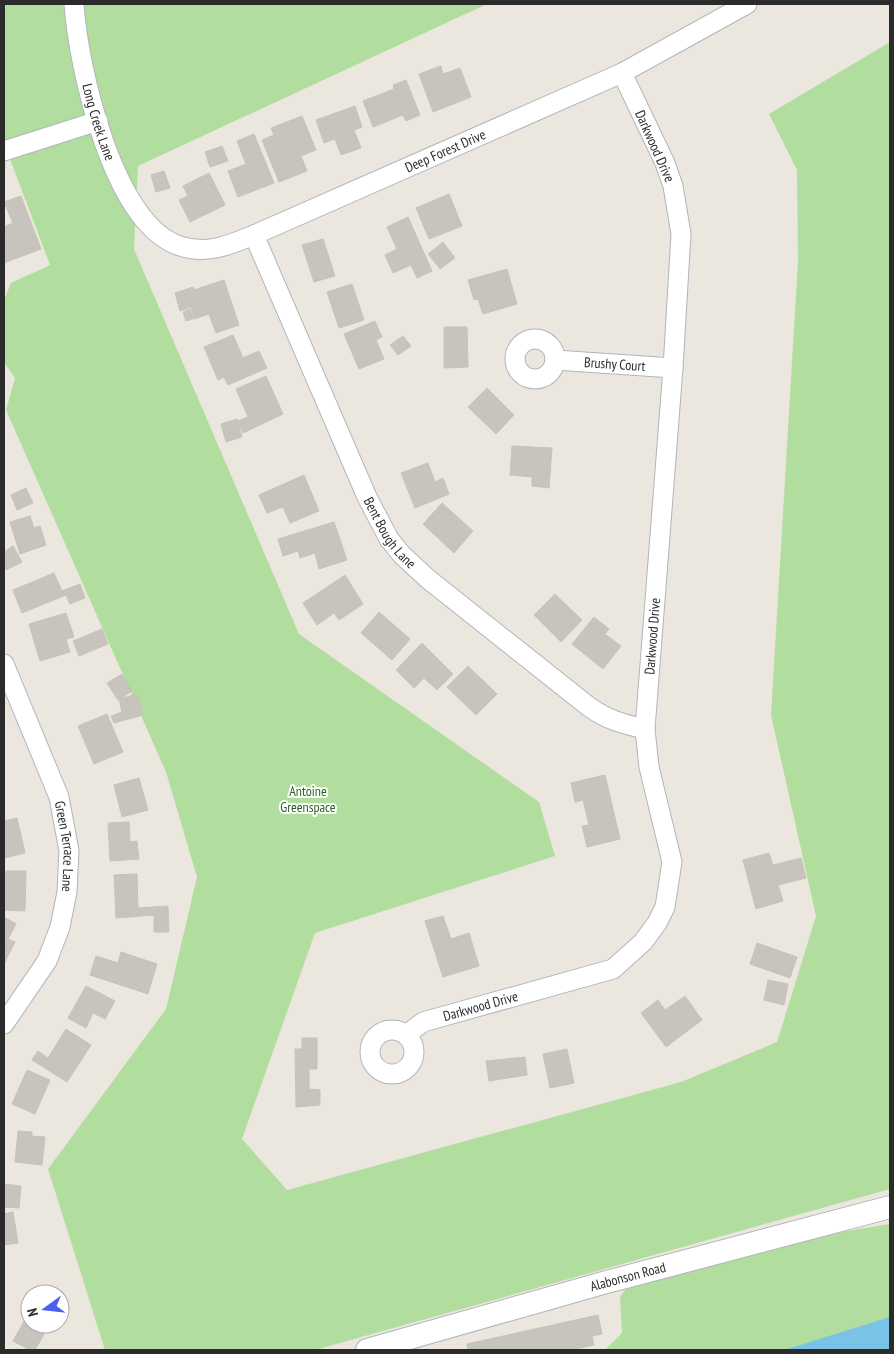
<svg xmlns="http://www.w3.org/2000/svg" width="894" height="1354" font-family="'PT Sans Narrow',sans-serif">
<style>
.green{fill:#b1de9f}
.water{fill:#79c3e6}
.building{fill:#c7c4be;stroke:#c7c3b8}
.lines{fill:none;stroke-linecap:round;stroke-linejoin:round}
.minor-casing{stroke:#b2b4bd;stroke-width:21}
.tertiary-casing{stroke:#b2b4bd;stroke-width:24}
.minor{stroke:#fff;stroke-width:19}
.tertiary{stroke:#fff;stroke-width:22}
.labels{text-anchor:middle;dominant-baseline:central;stroke-width:4;stroke-linejoin:round;paint-order:stroke}
.street-label{font-size:14px;fill:#2b2b2b;stroke:#fff}
.park-label{font-size:14px;fill:#2a6420;stroke:#fff}
</style>
<rect width="100%" height="100%" fill="#ece7de"/>
<g class="green">
<polygon points="4,4 487,4 138,166 134,249 299,634 539,802 555,856 315,933 242,1139 287,1190 681,1082 777,1042 816,916 771,715 798,261 797,170 769,114 890,42 890,1189 315,1350 105,1350 48,1169 166,1009 197,877 166,772 6,410 15,378 4,362 4,300 11,283 50,265 4,143"/>
<polygon points="890,1224 890,1350 605,1350 622,1333 620,1297 627,1287 822,1235"/>
</g>
<polygon class="water" points="890,1317 890,1350 784,1350"/>
<g class="building">
<polygon points="441,66 443,74 460,68 471,97 433,112 419,74"/>
<polygon points="406,80 420,115 406,121 403,115 373,127 363,101 394,89 393,85"/>
<polygon points="355,106 362,127 354,130 361,148 341,155 335,139 324,143 316,120"/>
<polygon points="302,116 316,150 301,156 307,171 279,182 262,140 274,135 271,128"/>
<polygon points="254,134 274,183 238,197 228,171 246,164 237,141"/>
<polygon points="222,146 228,161 210,167 205,152"/>
<polygon points="164,171 170,188 156,192 151,175"/>
<polygon points="209,173 225,205 190,222 179,200 188,196 183,186"/>
<polygon points="449,194 462,226 429,239 416,208"/>
<polygon points="21,196 41,249 4,263 4,227 13,223 4,202"/>
<polygon points="408,217 432,271 417,278 411,265 393,273 385,255 397,249 387,227"/>
<polygon points="323,239 335,276 314,282 302,245"/>
<polygon points="443,242 455,258 440,269 428,254"/>
<polygon points="507,269 517,304 483,314 478,299 474,300 468,280"/>
<polygon points="224,280 239,325 216,333 209,314 194,319 191,307 180,311 175,293 193,287 194,290"/>
<polygon points="352,284 364,320 339,328 327,292"/>
<polygon points="190,309 193,319 186,321 183,312"/>
<polygon points="375,321 382,337 376,340 384,359 359,369 344,334"/>
<polygon points="444,327 467,327 468,367 444,368"/>
<polygon points="233,335 243,358 259,351 267,368 228,385 224,377 218,380 204,347"/>
<polygon points="403,336 411,346 398,355 390,345"/>
<polygon points="266,376 283,414 243,433 238,421 248,417 236,389"/>
<polygon points="487,388 514,415 496,434 468,407"/>
<polygon points="237,419 242,437 226,442 221,424"/>
<polygon points="512,446 552,448 549,488 532,486 532,477 510,475"/>
<polygon points="428,463 435,482 443,478 449,494 415,508 401,473"/>
<polygon points="304,475 319,511 290,523 283,507 267,513 259,495"/>
<polygon points="26,488 33,503 17,510 11,495"/>
<polygon points="442,503 473,531 454,553 423,524"/>
<polygon points="30,516 34,528 40,526 46,545 20,554 10,522"/>
<polygon points="334,522 347,560 319,569 315,553 300,558 298,551 283,556 278,539"/>
<polygon points="13,546 22,562 6,570 4,552"/>
<polygon points="54,573 62,591 80,584 85,598 70,604 66,595 22,613 13,590"/>
<polygon points="345,575 363,604 339,620 334,613 317,625 303,603"/>
<polygon points="555,594 582,620 561,642 534,615"/>
<polygon points="379,612 410,639 392,660 361,633"/>
<polygon points="66,613 74,637 66,639 70,652 40,661 29,624"/>
<polygon points="594,617 609,629 605,634 621,646 603,669 572,644"/>
<polygon points="102,629 108,644 79,656 73,641"/>
<polygon points="422,643 453,674 437,690 424,678 414,688 396,670"/>
<polygon points="468,666 497,694 476,715 447,687"/>
<polygon points="122,674 132,691 118,700 107,683"/>
<polygon points="137,694 143,715 114,723 111,716 122,712 119,699"/>
<polygon points="107,714 123,752 94,764 78,726"/>
<polygon points="605,775 620,839 587,847 582,826 589,825 583,800 575,802 571,783"/>
<polygon points="139,778 148,810 122,817 114,785"/>
<polygon points="17,818 25,853 4,858 4,821"/>
<polygon points="129,822 130,842 137,841 139,859 110,861 108,823"/>
<polygon points="769,853 773,865 801,858 806,878 778,885 783,901 756,909 743,860"/>
<polygon points="4,871 26,871 25,911 4,910"/>
<polygon points="137,874 138,908 168,906 169,932 154,932 154,915 116,918 114,875"/>
<polygon points="443,916 451,939 469,933 479,966 443,977 425,921"/>
<polygon points="4,917 16,924 8,939 15,942 5,962"/>
<polygon points="757,943 797,957 790,978 750,964"/>
<polygon points="121,952 157,964 148,994 90,975 96,956 118,963"/>
<polygon points="768,980 788,984 784,1005 764,1000"/>
<polygon points="86,986 115,1001 105,1019 93,1013 86,1028 68,1018"/>
<polygon points="685,996 702,1020 666,1047 641,1013 658,1000 665,1010"/>
<polygon points="66,1029 91,1045 67,1082 32,1060 38,1051 48,1058"/>
<polygon points="302,1038 317,1038 317,1069 309,1069 309,1089 320,1090 320,1105 296,1107 295,1049 302,1049"/>
<polygon points="567,1049 574,1083 550,1088 543,1054"/>
<polygon points="525,1057 527,1075 489,1081 486,1061"/>
<polygon points="27,1070 50,1080 35,1114 12,1104"/>
<polygon points="18,1131 32,1132 32,1136 45,1137 42,1165 15,1162"/>
<polygon points="4,1184 21,1186 19,1208 4,1207"/>
<polygon points="13,1212 18,1243 4,1245 4,1214"/>
<polygon points="30,1311 30,1324 50,1324 35,1350 30,1350 13,1341"/>
<polygon points="598,1315 602,1334 592,1336 594,1345 572,1350 468,1350 467,1344"/>
</g>
<g class="lines">
<g class="minor-casing">
<g id="minor">
<path id="s1" d="M 74,4 C 78,66 113,225 180,246 C 207,255 229,245 254,235 L 622,73 L 747,4"/>
<polyline points="4,151 98,121"/>
<path id="s2" d="M 254,235 L 367,497 L 389,539 L 402,555 L 428,579 L 588,706 C 607,720 623,724 645,729"/>
<circle cx="535" cy="359" r="20"/>
<path id="s3" d="M 555,360 L 673,368"/>
<path id="s4" d="M 4,664 L 59,797 L 69,851 L 67,892 L 60,927 L 47,961 L 4,1024"/>
<circle cx="392" cy="1052" r="22"/>
<path id="s5" d="M 406,1035 L 423,1022 L 613,969 L 643,942 L 657,923 L 665,907 L 672,862 L 649,767 L 645,729 L 673,368 L 681,234 L 673,186 L 665,163 L 622,73"/>
</g>
</g>
<g class="tertiary-casing">
<g id="tertiary">
<path id="s6" d="M 367,1350 L 603,1283 L 890,1207"/>
</g>
</g>
<use href="#minor" class="minor"/>
<use href="#tertiary" class="tertiary"/>
</g>
<g class="labels">
<g class="street-label">
<text stroke="none"><textPath href="#s1" startOffset="121">Long Creek Lane</textPath></text>
<text transform="translate(655 146) rotate(66)">Darkwood Drive</text>
<text stroke="none"><textPath href="#s1" startOffset="560">Deep Forest Drive</textPath></text>
<text stroke="none"><textPath href="#s3" startOffset="60">Brushy Court</textPath></text>
<text stroke="none"><textPath href="#s2" startOffset="328">Bent Bough Lane</textPath></text>
<text stroke="none"><textPath href="#s5" startOffset="575">Darkwood Drive</textPath></text>
<text stroke="none"><textPath href="#s4" startOffset="194">Green Terrace Lane</textPath></text>
<text stroke="none"><textPath href="#s5" startOffset="81">Darkwood Drive</textPath></text>
<text stroke="none"><textPath href="#s6" startOffset="271">Alabonson Road</textPath></text>
</g>
<g class="park-label">
<text x="308" y="791">Antoine<tspan x="308" dy="16">Greenspace</tspan></text>
</g>
</g>
<rect width="894" height="1354" fill="none" stroke="#2b2b2b" stroke-width="10"/>
<g transform="translate(45 1309) rotate(255)"><circle r="24" fill="#ffffff" stroke="#aaaaaa"/>
<path d="M0-4L9 19L0 12L-9 19Z" fill="#4a5fed"/>
<text y="-8" font-size="14" font-weight="bold" text-anchor="middle" fill="#2b2b2b">N</text>
</g>
</svg>
